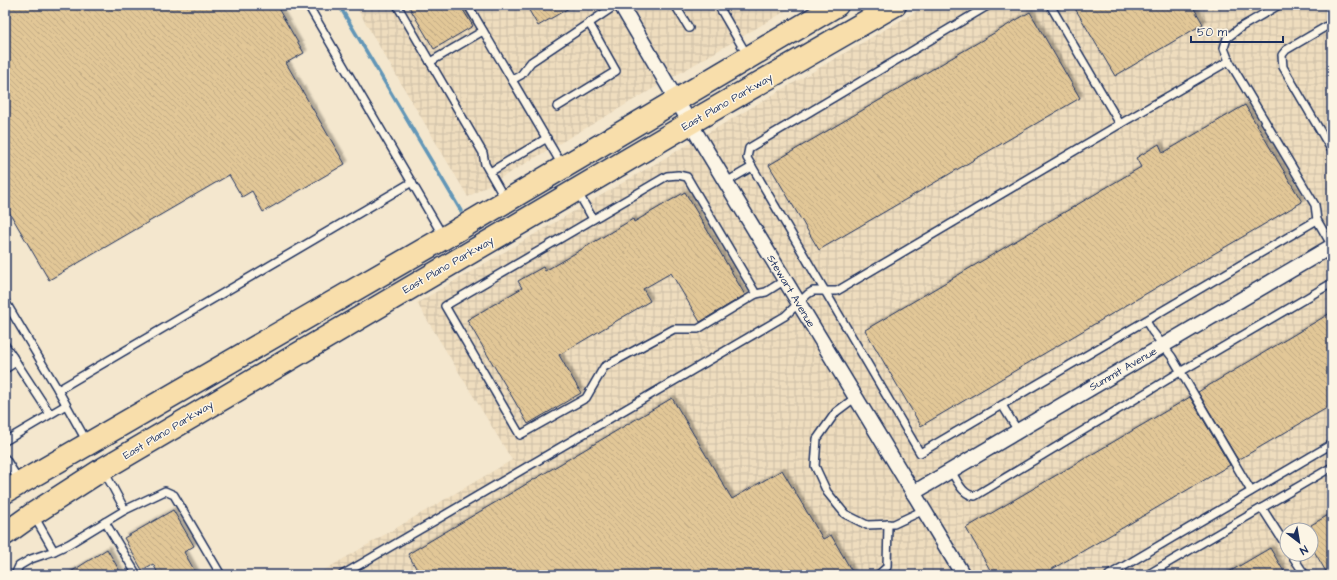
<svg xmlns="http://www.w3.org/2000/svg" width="1337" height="580" font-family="'Architects Daughter',sans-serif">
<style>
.industrial{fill:url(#industrial-grid);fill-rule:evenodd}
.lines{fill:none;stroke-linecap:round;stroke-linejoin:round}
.stream{stroke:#6296b7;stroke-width:3.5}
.building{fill:url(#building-back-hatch);stroke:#1b2f5e;filter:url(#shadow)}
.service-casing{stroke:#1b2f5e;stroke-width:10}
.minor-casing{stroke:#1b2f5e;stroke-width:17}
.primary-casing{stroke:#1b2f5e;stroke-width:25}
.service{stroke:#fcf5e5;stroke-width:7}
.minor{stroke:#fcf5e5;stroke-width:14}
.primary{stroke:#f8deab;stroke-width:22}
.labels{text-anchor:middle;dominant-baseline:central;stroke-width:3;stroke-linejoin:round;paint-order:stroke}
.street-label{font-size:11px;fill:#1b2f5e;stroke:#fcf5e5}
</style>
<defs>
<pattern id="industrial-grid" width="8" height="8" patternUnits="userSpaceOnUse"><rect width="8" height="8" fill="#efddbe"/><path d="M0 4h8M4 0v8" fill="none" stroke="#ccbea6"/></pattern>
<pattern id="building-back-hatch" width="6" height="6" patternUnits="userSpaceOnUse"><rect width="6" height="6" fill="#e2c797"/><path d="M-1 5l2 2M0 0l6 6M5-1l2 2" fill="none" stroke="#c1ab85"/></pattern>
<filter id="shadow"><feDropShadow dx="3" dy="-3" stdDeviation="1" flood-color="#0004"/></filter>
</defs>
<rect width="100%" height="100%" fill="#f4e7ce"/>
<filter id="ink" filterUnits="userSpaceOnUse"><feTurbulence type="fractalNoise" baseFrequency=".025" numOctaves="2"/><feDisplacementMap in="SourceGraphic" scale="8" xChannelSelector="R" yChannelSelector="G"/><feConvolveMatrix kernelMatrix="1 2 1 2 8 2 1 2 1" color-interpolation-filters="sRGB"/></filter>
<g filter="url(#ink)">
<g class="industrial">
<polygon points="355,5 796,5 468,197"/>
<path d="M 927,5 L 1332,5 L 1332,575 L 316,575 L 512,460 L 417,303 ZM 1287,530 L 1311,530 L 1311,554 L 1287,554 Z"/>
</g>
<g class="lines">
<polyline class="stream" points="339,5 461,211"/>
</g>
<g class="building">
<polygon points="5,5 276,5 304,53 286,63 345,164 263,212 252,191 242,197 229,175 49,280 5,205"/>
<polygon points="408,5 460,5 473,26 434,49"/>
<polygon points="526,5 574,5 538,26"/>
<polygon points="1073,5 1192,5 1203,24 1115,76"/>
<polygon points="1030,12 1080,98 819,250 769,165"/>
<polygon points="1245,105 1302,202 921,426 865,330 1141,167 1136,158 1159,144 1163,153"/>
<polygon points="685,192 745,295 700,322 671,273 643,289 650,301 559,355 581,393 528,424 467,320 522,288 518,281 543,267 545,271 633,219 634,222"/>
<polygon points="1332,312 1332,405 1238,460 1198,392"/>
<polygon points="1190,397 1230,465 1042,575 993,575 966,528"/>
<polygon points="672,398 732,499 782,470 823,539 831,535 854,575 420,575 408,554"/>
<polygon points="173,510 194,546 184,552 197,575 159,575 153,564 142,570 124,538"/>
<polygon points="1332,513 1332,575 1328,575 1311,546 1311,525"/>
<polygon points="1270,548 1286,575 1224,575"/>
<polygon points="107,549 122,575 109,575 106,571 98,575 66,575"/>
</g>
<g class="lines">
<g class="service-casing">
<g id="service">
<polyline points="308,5 443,236"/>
<polyline points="397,5 483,153 485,164 505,199"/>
<polyline points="468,5 562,165"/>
<polyline points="675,5 689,28"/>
<polyline points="718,5 747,55"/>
<polyline points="989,5 749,148 747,158 920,453 1317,220"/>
<polyline points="1279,5 1241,27 1227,38 1224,48 1229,61 1315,205 1317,220 1332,246"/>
<polyline points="1332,23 1286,50 1282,55 1283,67 1332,151"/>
<polyline points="430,62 483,31"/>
<polyline points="512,80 521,75 531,62 616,5"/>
<polyline points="557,107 616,71 589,23"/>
<polyline points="1120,124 1229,61"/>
<polyline points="490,172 547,138"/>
<polygon points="678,175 687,177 756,294 698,329 674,329 604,367 586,398 520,435 445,306 667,176"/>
<polyline points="726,182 752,167"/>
<polyline points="577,191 593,219"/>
<polyline points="756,294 766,292 785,280"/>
<polyline points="5,301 58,390 87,442"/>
<polyline points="1146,321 1152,331 1172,357 1251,491"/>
<polyline points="5,345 50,414"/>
<polyline points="5,362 13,357"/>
<polyline points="5,369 16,362"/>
<polyline points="58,390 412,182"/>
<polyline points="856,397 836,412 817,439 815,466 827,492 845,514 867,525 894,524 924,510"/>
<polyline points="1002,405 1018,431"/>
<polyline points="5,441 66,405"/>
<polyline points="5,458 20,482"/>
<polyline points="104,471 125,510 105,522"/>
<path d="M 951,471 C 957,480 962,495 975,496 L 1180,372 L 1332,283"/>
<polyline points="1262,508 1287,547"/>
<polyline points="125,510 165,491 174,495 221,575"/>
<polyline points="34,516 54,551 69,544 105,522 137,575"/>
<polyline points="1291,554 1305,575"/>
<polyline points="15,575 19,566 31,559 54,551"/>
<polyline points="342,575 785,316 808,294 813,291 837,291 1120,124 1050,5"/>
<polyline points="878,575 887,567 888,524"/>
<polyline points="1109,575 1332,444"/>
<polyline points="1147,575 1332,467"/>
</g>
</g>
<g class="minor-casing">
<g id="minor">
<polyline points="621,5 690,123 963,575"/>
<polyline points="913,493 1332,246"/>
</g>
</g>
<g class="primary-casing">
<g id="primary">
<polyline points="5,492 444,238 837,5"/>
<polyline points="5,534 33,514 103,469 690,123 895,5"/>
</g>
</g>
<use href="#service" class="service"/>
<use href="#minor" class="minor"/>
<use href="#primary" class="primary"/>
</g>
</g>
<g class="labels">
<g class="street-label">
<text transform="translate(727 102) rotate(-30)">East Plano Parkway</text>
<text transform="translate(448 265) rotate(-30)">East Plano Parkway</text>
<text transform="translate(791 291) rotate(59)">Stewart Avenue</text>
<text transform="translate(1123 369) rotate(-30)">Summit Avenue</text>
<text transform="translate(168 430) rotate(-31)">East Plano Parkway</text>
</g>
</g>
<rect width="1337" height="580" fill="none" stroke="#fcf5e5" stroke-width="20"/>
<rect x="10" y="10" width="1317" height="560" fill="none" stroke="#1b2f5e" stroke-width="1.5" filter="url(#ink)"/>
<g transform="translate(1299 542) rotate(149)"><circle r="19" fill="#fcf5e5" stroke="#a2a6af"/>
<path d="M0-3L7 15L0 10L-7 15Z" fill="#1b2f5e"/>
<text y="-6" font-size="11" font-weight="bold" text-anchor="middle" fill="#1b2f5e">N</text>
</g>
<path d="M1191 36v6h92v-6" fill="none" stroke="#1b2f5e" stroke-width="2"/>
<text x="1197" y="36" font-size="12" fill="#1b2f5e" stroke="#fcf5e5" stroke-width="3" paint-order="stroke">50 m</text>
</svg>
